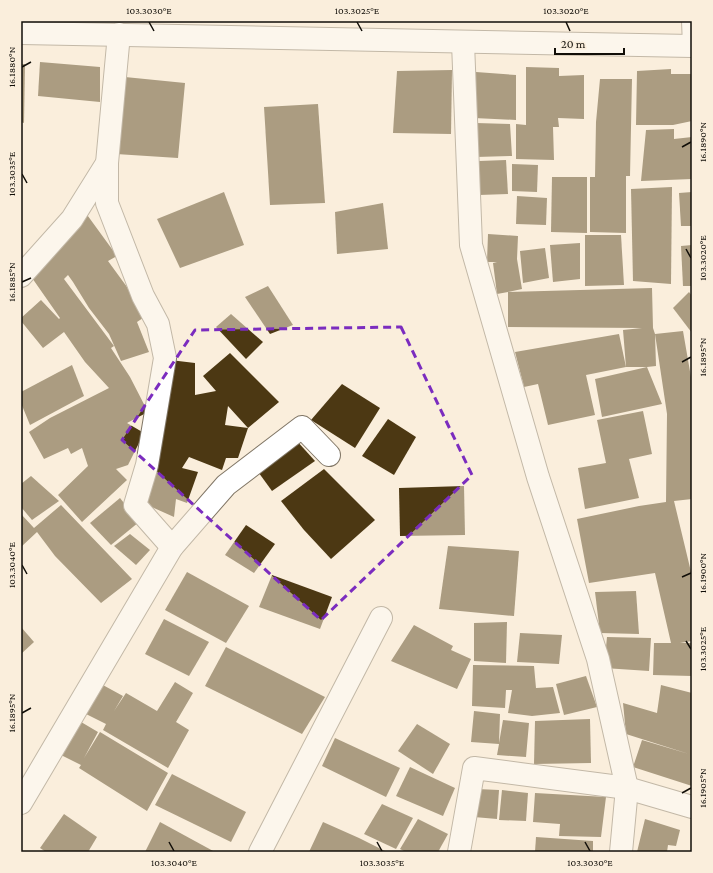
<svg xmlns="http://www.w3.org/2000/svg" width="713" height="873" font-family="'Crimson Pro',serif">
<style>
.building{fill:#4c3813}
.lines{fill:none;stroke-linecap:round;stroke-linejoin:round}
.service-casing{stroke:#807666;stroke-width:14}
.minor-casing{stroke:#807666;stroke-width:24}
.tertiary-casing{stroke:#807666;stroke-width:24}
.service{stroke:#fff;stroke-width:12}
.minor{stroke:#fff;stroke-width:22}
.tertiary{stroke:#fff;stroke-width:22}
.marked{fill:none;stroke:#7b2cbf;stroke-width:3;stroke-dasharray:8 5;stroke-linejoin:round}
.ticks{fill:none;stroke:#110e08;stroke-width:1.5}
.neatline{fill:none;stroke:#110e08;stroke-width:1.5}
.ticks-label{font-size:10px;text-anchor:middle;fill:#110e08}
</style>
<rect width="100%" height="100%" fill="#faeedc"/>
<g class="building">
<polygon points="40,62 100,67 100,102 38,96"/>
<polygon points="21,64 25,64 24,123 21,122"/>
<polygon points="526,67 559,68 559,76 584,75 584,119 558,118 559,127 553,127 554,160 516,159 516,124 526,125"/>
<polygon points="671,69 671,74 692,74 692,121 673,125 636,125 637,71"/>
<polygon points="452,70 451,134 393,133 397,71"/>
<polygon points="476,72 516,75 516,120 474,118"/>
<polygon points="125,77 185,83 178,158 116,154"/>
<polygon points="600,79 632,79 630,176 626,176 626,233 590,232 590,177 595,177 596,122"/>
<polygon points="318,104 325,203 270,205 264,107"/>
<polygon points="476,123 510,124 512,156 476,157"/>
<polygon points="674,129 674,139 692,137 692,179 641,181 646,130"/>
<polygon points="506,160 508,194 479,195 479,161"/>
<polygon points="512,164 538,165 537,192 512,191"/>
<polygon points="552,177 587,177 587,233 551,232"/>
<polygon points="672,187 671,284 633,281 631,189"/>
<polygon points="224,192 244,245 180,268 157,219"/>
<polygon points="692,192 692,226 681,226 679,193"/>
<polygon points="517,196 547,198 546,225 516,224"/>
<polygon points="383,203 388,249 337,254 335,212"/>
<polygon points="85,212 117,256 108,261 127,287 143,318 137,322 149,352 121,361 109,334 89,308 73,282 68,275 64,279 114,346 111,348 130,377 148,412 127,423 144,433 128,465 116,469 127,480 82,522 58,495 88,466 82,448 71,454 68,448 44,459 29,432 50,418 109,388 85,362 64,332 43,348 21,321 21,318 41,300 59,319 60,318 30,275"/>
<polygon points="488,234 518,236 517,259 522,289 508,292 652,288 653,328 655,334 683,331 692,383 692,499 674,501 692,576 692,641 680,643 692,643 692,676 653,675 654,643 671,643 655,573 589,583 577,519 639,506 666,502 667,414 655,334 656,366 647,367 662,404 602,417 595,379 647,367 626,367 623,330 642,328 508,327 508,292 497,294 493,263 497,262 487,262"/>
<polygon points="585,235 621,235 624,285 585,286"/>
<polygon points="580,243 580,279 553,282 550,245"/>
<polygon points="692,245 692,286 683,286 681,246"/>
<polygon points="545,248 549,278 523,283 520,251"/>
<polygon points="268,286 293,325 270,334 245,297"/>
<polygon points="689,292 692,296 692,333 673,308"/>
<polygon points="231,314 263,342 246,359 216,327"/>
<polygon points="619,334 626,367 586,375 595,415 548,425 538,384 524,387 515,352"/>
<polygon points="230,353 279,402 248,428 228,406 225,425 248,428 238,458 226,458 222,470 189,457 182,468 198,472 187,503 176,499 174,517 145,504 170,360 195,363 195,395 216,391 203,376"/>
<polygon points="72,365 84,396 30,425 21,403 21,392"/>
<polygon points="342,384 380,408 355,448 311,420"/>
<polygon points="643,411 652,454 629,459 639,498 585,509 578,468 606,463 597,420"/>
<polygon points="388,419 416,437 394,475 362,456"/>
<polygon points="296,440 315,461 272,491 253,465"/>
<polygon points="324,469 375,520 331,559 304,530 281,501"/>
<polygon points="31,476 59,501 32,520 21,507 21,484"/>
<polygon points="464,486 465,535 400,536 399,488"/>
<polygon points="120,498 139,522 111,545 90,523"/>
<polygon points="61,505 132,579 101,603 55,556 37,532 21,547 21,514 34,528"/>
<polygon points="246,525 275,544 254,573 225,555"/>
<polygon points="130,534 150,550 136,565 114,546"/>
<polygon points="448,546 519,551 514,616 439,609"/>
<polygon points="187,572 249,606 226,643 165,610"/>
<polygon points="272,575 332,597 320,629 259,607"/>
<polygon points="636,591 639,634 600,633 595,592"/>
<polygon points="164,619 209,642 189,676 145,654"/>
<polygon points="507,622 506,663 474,661 474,623"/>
<polygon points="414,625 453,646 451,650 471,659 457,689 391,661"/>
<polygon points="21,627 34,642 21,654"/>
<polygon points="520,633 562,635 559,664 517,662"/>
<polygon points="607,637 651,638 649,671 604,668"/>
<polygon points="226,647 325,697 302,734 205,686"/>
<polygon points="473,665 534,666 536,688 553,687 560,713 532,716 508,713 512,690 506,690 505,708 472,706"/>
<polygon points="586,676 597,707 564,715 556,684"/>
<polygon points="175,682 193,693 176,722 189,730 168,768 103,730 106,724 82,712 101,684 123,696 114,711 126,693 157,711"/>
<polygon points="661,685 692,693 692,786 633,767 642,740 689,754 626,734 623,703 657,713"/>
<polygon points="474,711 500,714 499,743 503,720 529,723 526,757 497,755 499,744 471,742"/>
<polygon points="76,719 98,732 84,758 100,732 168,773 147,811 79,768 81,765 57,753"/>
<polygon points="590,719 591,763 534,764 535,721"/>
<polygon points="417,724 450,744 433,774 398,751"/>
<polygon points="335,738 400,768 386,797 322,766"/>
<polygon points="410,767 455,788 443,816 396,796"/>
<polygon points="172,774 246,812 231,842 155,805"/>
<polygon points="477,789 499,790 497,819 474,817"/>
<polygon points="502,790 528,793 526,821 499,820"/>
<polygon points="535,793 606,797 601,837 559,836 560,824 533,822"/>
<polygon points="382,804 413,818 396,849 364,834"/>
<polygon points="64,814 97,837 88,852 46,852 40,848"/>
<polygon points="418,819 448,834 438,852 406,852 400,849"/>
<polygon points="645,819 680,830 676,846 668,845 667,852 637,852"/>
<polygon points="160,822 215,852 145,852"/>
<polygon points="323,822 359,838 387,852 309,852"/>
<polygon points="536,837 593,841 593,852 535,852"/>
</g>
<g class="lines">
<g class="service-casing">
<polyline id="service" points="688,21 689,46"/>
</g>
<g class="minor-casing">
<g id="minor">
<polyline points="463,43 471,245 538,477 598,659 627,788 621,852"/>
<polyline points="107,163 107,203 143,296 158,324 165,358 147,465 135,505 172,547"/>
<polyline points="21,276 72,219 107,163 119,34"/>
<polyline points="21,803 172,547 226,485 302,427 329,455"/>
<polyline points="260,852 381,618"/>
<polyline points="459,852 474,768 627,788 692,807"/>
</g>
</g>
<g class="tertiary-casing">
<polyline id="tertiary" points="21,33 692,46"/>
</g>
<use href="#service" class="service"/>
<use href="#minor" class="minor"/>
<use href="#tertiary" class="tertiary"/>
</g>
<path d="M0 0H713V873H0ZM 401,327 L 472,475 L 321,620 L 122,440 L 195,330 Z" fill="#faeedc" fill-opacity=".55" fill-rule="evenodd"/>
<path class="marked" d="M 401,327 L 472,475 L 321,620 L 122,440 L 195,330 Z"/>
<path class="ticks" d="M 149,22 L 154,31M 357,22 L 362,31M 566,22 L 570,31M 22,67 L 31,62M 682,147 L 691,142M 22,174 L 27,183M 686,249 L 691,258M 22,282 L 31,278M 682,362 L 691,357M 22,565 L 27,574M 682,577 L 691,573M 686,641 L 691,649M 22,713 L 31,708M 682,793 L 691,788M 169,842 L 174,851M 377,842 L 382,851M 585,842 L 590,851"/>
<rect width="713" height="873" fill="none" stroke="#faeedc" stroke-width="44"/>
<path d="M555 48v6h69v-6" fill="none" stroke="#110e08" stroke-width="2"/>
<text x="561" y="48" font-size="12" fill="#110e08" stroke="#faeedc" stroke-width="3" paint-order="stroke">20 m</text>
<rect x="22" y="22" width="669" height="829" class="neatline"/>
<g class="ticks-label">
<text x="149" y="14">103.3030°E</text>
<text x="357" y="14">103.3025°E</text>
<text x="566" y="14">103.3020°E</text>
<text transform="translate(11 67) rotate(-90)" y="4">16.1880°N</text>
<text transform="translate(702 142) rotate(-90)" y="4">16.1890°N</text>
<text transform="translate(11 174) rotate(-90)" y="4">103.3035°E</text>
<text transform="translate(702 258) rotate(-90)" y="4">103.3020°E</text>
<text transform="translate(11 282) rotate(-90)" y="4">16.1885°N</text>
<text transform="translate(702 357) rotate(-90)" y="4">16.1895°N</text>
<text transform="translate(11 565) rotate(-90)" y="4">103.3040°E</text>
<text transform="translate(702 573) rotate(-90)" y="4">16.1900°N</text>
<text transform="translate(702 649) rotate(-90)" y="4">103.3025°E</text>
<text transform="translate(11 713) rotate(-90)" y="4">16.1895°N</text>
<text transform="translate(702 788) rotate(-90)" y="4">16.1905°N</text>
<text x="174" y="866">103.3040°E</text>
<text x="382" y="866">103.3035°E</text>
<text x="590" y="866">103.3030°E</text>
</g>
</svg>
